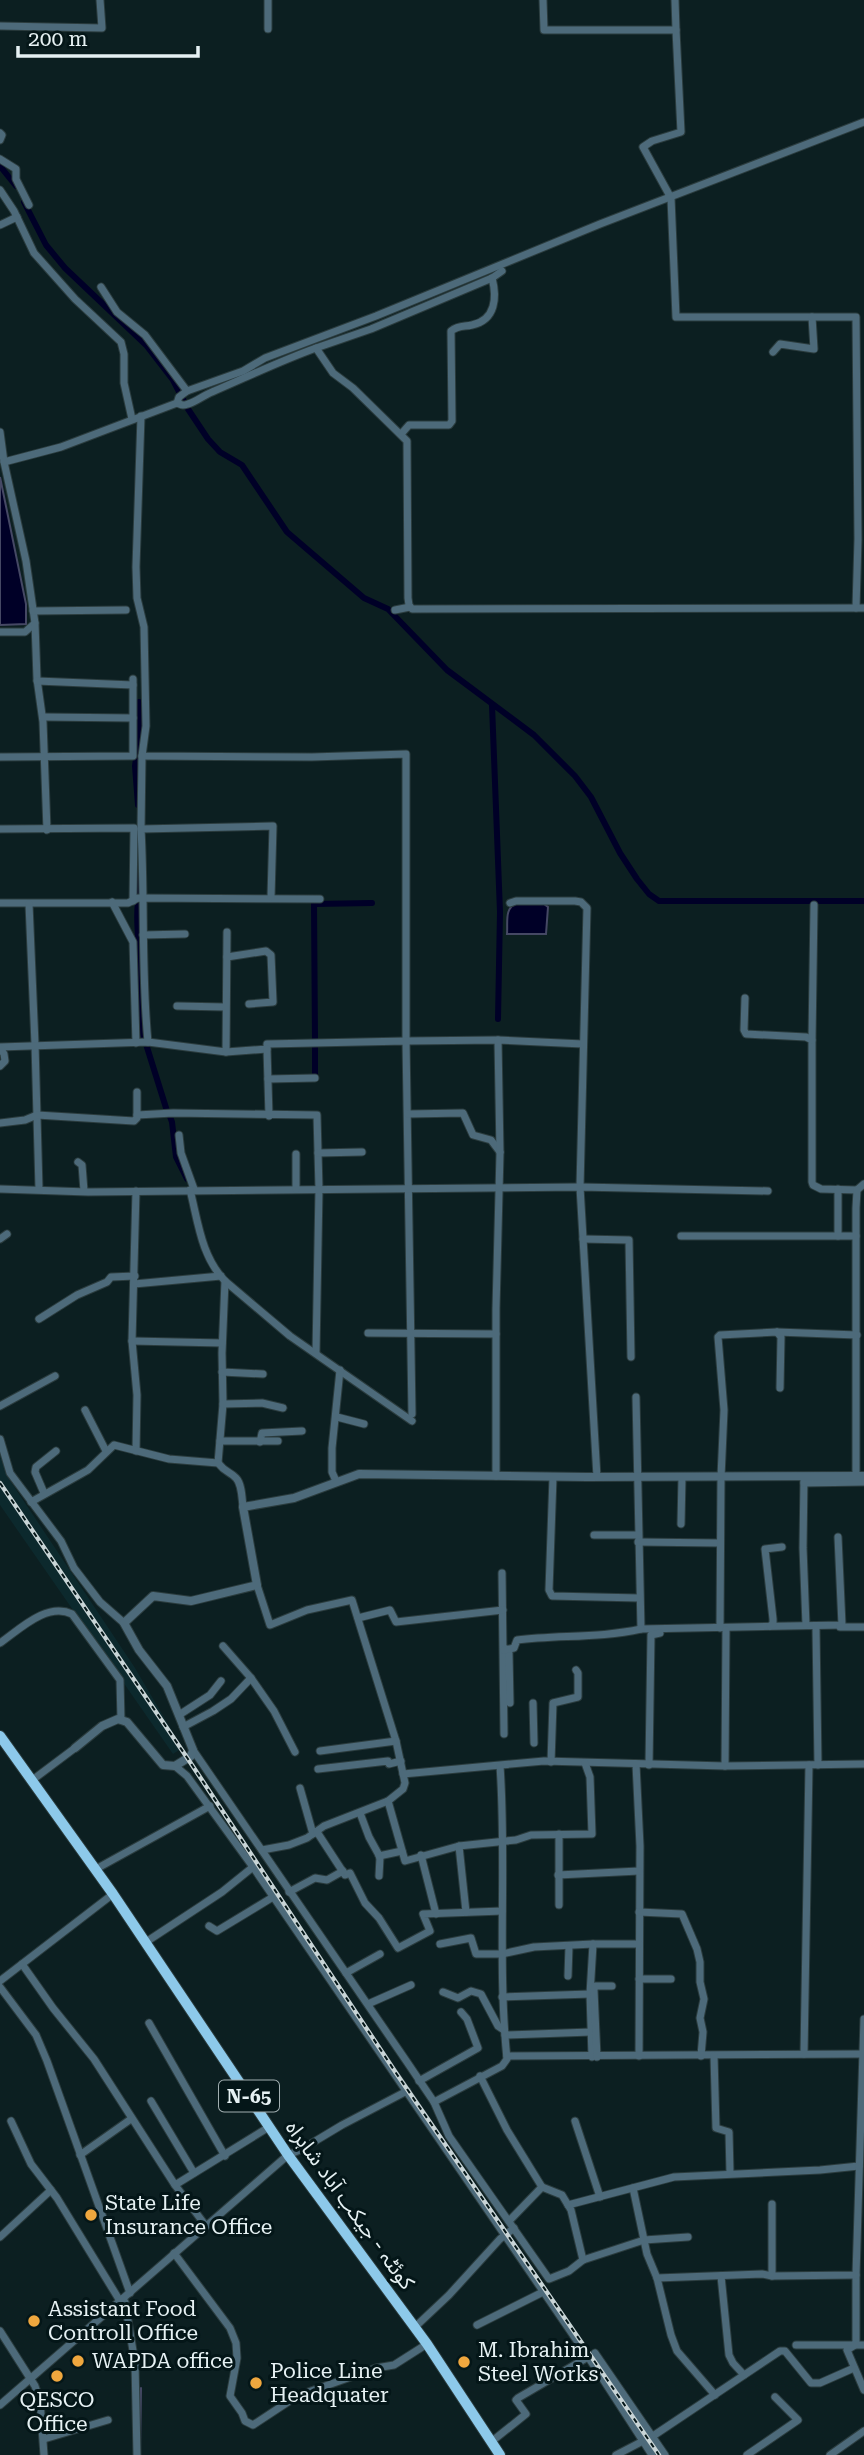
<svg xmlns="http://www.w3.org/2000/svg" width="864" height="2455" font-family="'Roboto Serif','Noto Sans Arabic',serif">
<style>
.built{fill:#0c292d}
.water{fill:#000027;stroke:#454864;stroke-width:2}
.lines{fill:none;stroke-linecap:round;stroke-linejoin:round}
.stream{stroke:#454864;stroke-width:2}
.canal{stroke:#000027;stroke-width:6}
.minor-casing{stroke:#2b3c3e;stroke-width:9}
.tertiary-casing{stroke:#2b3c3e;stroke-width:10}
.trunk-casing{stroke:#2b3c3e;stroke-width:12}
.minor{stroke:#4d6a7a;stroke-width:7}
.tertiary{stroke:#4d6a7a;stroke-width:8}
.trunk{stroke:#8dc9ea;stroke-width:10}
.rail-casing{stroke:#c8d4d6;stroke-width:4.5}
.rail{stroke:#041618;stroke-width:2;stroke-dasharray:5;stroke-linecap:butt}
.poi-dot{fill:#efa73e;stroke:#041618;stroke-width:2.5}
.labels{text-anchor:middle;dominant-baseline:central;stroke-width:6;stroke-linejoin:round;paint-order:stroke}
.shield{fill:#041618;stroke:#a2afb1;stroke-width:2}
.shield-label{font-size:19px;font-weight:bold;fill:#e6f1f3}
.poi-label{font-size:21px;fill:#e6f1f3;stroke:#041618;text-anchor:start}
.street-label{font-size:21px;fill:#e6f1f3;stroke:#041618}
</style>
<rect width="100%" height="100%" fill="#0c1f21"/>
<polygon class="built" points="0,1451 9,1479 135,1668 182,1748 173,1754 0,1505"/>
<g class="water">
<polygon points="0,477 26,604 26,624 0,625"/>
<path d="M 517,903 L 544,904 L 548,907 L 546,934 L 507,934 C 508,922 504,908 517,903 Z"/>
</g>
<g class="lines">
<polyline class="stream" points="140,2454 141,2388"/>
<g class="canal">
<polyline points="0,166 16,186"/>
<polyline points="24,202 46,245 65,268 146,345 173,380 188,409 208,439 220,452 242,465 287,532 364,598 388,609 447,670 534,735 575,776 591,797 620,853 637,879 649,894 659,901 863,901"/>
<polyline points="492,705 500,912 498,1019"/>
<polyline points="138,805 135,766 139,738 139,702"/>
<polyline points="138,829 139,893"/>
<path d="M 138,903 C 136,917 138,928 138,942 C 139,973 136,1008 144,1038"/>
<polyline points="315,1040 314,904 372,903"/>
<polyline points="146,1044 167,1111"/>
<polyline points="315,1047 315,1075"/>
<polyline points="169,1114 172,1122 176,1157 187,1179"/>
</g>
<g class="minor-casing">
<g id="minor">
<polyline points="543,0 544,30 676,30 681,132 652,141 643,147 671,198 676,317 812,317 814,349 780,344 773,352"/>
<polyline points="675,0 676,30"/>
<polyline points="0,26 102,28 100,0"/>
<polyline points="268,29 268,0"/>
<polyline points="0,133 2,135 0,140"/>
<polyline points="0,159 16,169 16,179 29,205"/>
<polyline points="0,190 14,211 34,253 75,299 121,342 124,354 124,383 132,419"/>
<polyline points="0,225 17,217"/>
<polyline points="101,287 117,312 145,335 187,391"/>
<polyline points="812,317 856,317 858,539 856,608"/>
<polyline points="316,348 371,329 492,278 502,271"/>
<path d="M 177,403 C 182,405 182,406 188,404 C 196,402 204,395 212,392 C 247,377 280,361 316,348 L 333,373 L 353,388 L 407,441 L 408,598 L 409,605 L 412,609 L 864,608"/>
<polyline points="141,416 136,567 137,598 144,627 146,726 142,756 312,757 406,754 406,1041 498,1040 583,1044"/>
<polyline points="0,432 4,462 26,561 35,623 25,632 0,632"/>
<path d="M 402,433 L 409,425 L 449,425 L 452,421 L 451,331 C 459,325 464,327 472,325 C 496,320 497,297 492,278"/>
<polyline points="4,462 61,447 177,403 179,397 187,391 243,371 265,358 376,316 600,224 864,122"/>
<polyline points="395,610 410,607"/>
<polyline points="33,611 126,610"/>
<polyline points="35,623 37,679 43,722 47,830"/>
<polyline points="37,681 133,685"/>
<polyline points="43,717 133,718"/>
<polyline points="0,757 133,756 133,679"/>
<polyline points="0,829 134,828 133,901"/>
<polyline points="141,829 142,756"/>
<polyline points="112,902 133,942 136,1043"/>
<polyline points="0,903 128,903 138,898 320,899"/>
<polyline points="510,903 516,901 575,901 581,902 587,908 580,1187 597,1477"/>
<polyline points="29,904 35,1044 39,1189"/>
<polyline points="143,935 185,934"/>
<polyline points="227,957 266,951 271,955 273,1002 249,1004"/>
<polyline points="745,998 744,1030 746,1034 806,1037 812,1040 812,1182 813,1185 821,1189 857,1190"/>
<polyline points="177,1006 225,1007"/>
<polyline points="812,1040 814,905"/>
<path d="M 148,1042 C 141,971 145,900 141,829 L 273,826 L 271,897"/>
<polyline points="0,1047 148,1042 226,1052 267,1049 267,1044 406,1041 412,1414"/>
<polyline points="0,1048 4,1054 5,1061 0,1066"/>
<polyline points="267,1049 269,1116"/>
<polyline points="226,1052 227,932"/>
<polyline points="268,1079 315,1078"/>
<polyline points="408,1114 463,1113 473,1135 491,1140 500,1152"/>
<polyline points="137,1115 173,1113 317,1115 319,1189 316,1353"/>
<polyline points="0,1123 25,1120 37,1115 134,1121 137,1118 137,1092"/>
<polyline points="179,1135 181,1153 194,1189"/>
<polyline points="318,1153 362,1152"/>
<polyline points="78,1162 82,1165 84,1191"/>
<polyline points="0,1189 88,1192 580,1187 768,1191"/>
<polyline points="296,1189 296,1154"/>
<polyline points="838,1189 838,1236"/>
<path d="M 190,1190 C 198,1221 201,1256 225,1281 L 222,1353 L 223,1404 L 218,1463"/>
<polyline points="681,1236 856,1236"/>
<polyline points="0,1239 7,1234"/>
<polyline points="583,1239 629,1240 631,1357"/>
<polyline points="225,1281 290,1336 412,1421"/>
<polyline points="134,1284 221,1276"/>
<polyline points="39,1319 77,1295 107,1282 111,1277 135,1276"/>
<polyline points="777,1332 781,1337 780,1388"/>
<polyline points="368,1333 496,1334"/>
<polyline points="132,1341 222,1343"/>
<polyline points="222,1372 263,1374"/>
<polyline points="636,1397 641,1629 842,1625 838,1537"/>
<polyline points="223,1404 262,1403 283,1408"/>
<polyline points="0,1406 55,1376"/>
<polyline points="85,1410 106,1451"/>
<polyline points="337,1417 364,1424"/>
<polyline points="0,1439 10,1473 61,1541 74,1568 100,1602 124,1623"/>
<polyline points="220,1441 278,1441"/>
<polyline points="260,1442 262,1433 302,1431"/>
<polyline points="136,1451 137,1395 132,1341 136,1191"/>
<polyline points="496,1476 496,1309 500,1153 498,1040"/>
<polyline points="553,1477 549,1590 552,1596 639,1598"/>
<polyline points="804,1477 803,1548 806,1625"/>
<polyline points="856,1477 856,1208 857,1190 864,1184"/>
<polyline points="336,1481 332,1472 332,1448 340,1370"/>
<polyline points="804,1483 864,1482"/>
<polyline points="44,1493 35,1472 36,1467 56,1451"/>
<path d="M 31,1502 L 88,1470 L 114,1445 L 169,1459 L 218,1463 C 226,1473 229,1471 236,1478 C 242,1484 242,1499 243,1507"/>
<polyline points="681,1524 682,1477"/>
<polyline points="594,1535 638,1535"/>
<polyline points="638,1542 719,1543"/>
<polyline points="502,1573 504,1734"/>
<polyline points="257,1585 270,1625 307,1610 352,1600 396,1741 405,1783 403,1789 388,1801 324,1826 307,1838 289,1845 262,1850"/>
<polyline points="358,1618 390,1610 396,1622 503,1610"/>
<polyline points="770,1626 773,1624 773,1619 765,1549 782,1547"/>
<polyline points="840,1627 864,1627"/>
<polyline points="720,1628 721,1477 724,1410 718,1337 720,1335 777,1332 857,1335"/>
<polyline points="816,1628 818,1765"/>
<path d="M 0,1643 C 20,1629 47,1602 72,1614 L 120,1680 L 121,1720"/>
<polyline points="223,1646 251,1678 274,1711 295,1752"/>
<polyline points="506,1649 509,1653 510,1703"/>
<path d="M 504,1650 L 514,1648 L 517,1640 C 558,1635 601,1638 641,1629"/>
<polyline points="533,1703 534,1743"/>
<polyline points="179,1715 210,1695 221,1681"/>
<polyline points="183,1727 213,1711 231,1699 251,1678"/>
<polyline points="193,1750 407,2062 434,2102 449,2136 549,2279 569,2271 583,2260 644,2240 688,2237"/>
<polyline points="320,1751 396,1741"/>
<polyline points="551,1762 553,1703 578,1697 578,1673 576,1670"/>
<polyline points="636,1764 640,1846 639,2056"/>
<polyline points="649,1765 651,1635 660,1633"/>
<polyline points="175,1766 187,1776 253,1867 599,2373 652,2455"/>
<polyline points="725,1766 726,1630"/>
<polyline points="318,1769 388,1761 389,1764 401,1761"/>
<polyline points="403,1774 544,1761 725,1766 864,1764"/>
<polyline points="31,1781 75,1748"/>
<polyline points="300,1788 313,1834"/>
<polyline points="388,1801 405,1861 459,1846 516,1840 531,1835 592,1834 590,1777 585,1763"/>
<polyline points="360,1813 369,1837 380,1857 379,1876"/>
<polyline points="317,1832 345,1875 350,1873 365,1903 379,1918 398,1948 430,1931 423,1914 502,1911"/>
<polyline points="459,1846 466,1912"/>
<polyline points="421,1855 436,1914"/>
<polyline points="379,1856 402,1851"/>
<polyline points="96,1869 210,1806"/>
<polyline points="558,1875 639,1871"/>
<polyline points="289,1892 315,1878 327,1880 343,1871"/>
<polyline points="559,1905 559,1834"/>
<polyline points="639,1912 682,1914 697,1949 700,1962 700,1982 704,1999 700,2018 703,2032 701,2056"/>
<polyline points="209,1926 217,1931 273,1897"/>
<polyline points="146,1942 222,1892 253,1867"/>
<polyline points="440,1944 471,1938 476,1954 502,1954 534,1947 593,1944 639,1944"/>
<polyline points="22,1964 53,2008 94,2059 175,2185 206,2226"/>
<polyline points="346,1973 380,1954"/>
<polyline points="568,1976 569,1946"/>
<polyline points="639,1979 671,1979"/>
<polyline points="0,1981 113,1894"/>
<polyline points="0,1987 36,2035 47,2061 130,2293"/>
<polyline points="443,1992 458,1998 471,1991 481,1994 498,2026 504,2030"/>
<polyline points="502,1997 590,1994"/>
<polyline points="368,2004 411,1985"/>
<polyline points="149,2023 225,2156"/>
<polyline points="505,2035 591,2032"/>
<polyline points="804,2054 809,1765"/>
<polyline points="507,2056 863,2054"/>
<polyline points="714,2056 716,2128 729,2132 730,2173"/>
<polyline points="592,2057 590,1994 593,1944"/>
<polyline points="597,2057 594,1990 595,1986 612,1986"/>
<polyline points="480,2076 507,2130 542,2187 509,2221"/>
<polyline points="419,2081 478,2048 467,2019 461,2012"/>
<polyline points="151,2101 194,2173"/>
<path d="M 434,2102 L 502,2066 L 507,2059 C 497,1962 507,1864 500,1766"/>
<polyline points="11,2121 31,2164 57,2198 120,2301"/>
<polyline points="575,2121 600,2197"/>
<polyline points="80,2155 131,2119"/>
<polyline points="175,2185 269,2127"/>
<polyline points="542,2187 562,2195 571,2210 583,2260"/>
<polyline points="633,2188 647,2254 657,2278 671,2335 677,2351 715,2395"/>
<polyline points="568,2205 674,2177 820,2170 859,2166"/>
<polyline points="0,2237 51,2190"/>
<polyline points="174,2253 230,2328 236,2343 237,2358 230,2396 242,2413 245,2421 253,2425 297,2396 376,2368 394,2365 427,2344"/>
<polyline points="856,2275 856,2341 855,2345 847,2350 864,2390"/>
<polyline points="721,2276 729,2355 733,2363 744,2375"/>
<polyline points="772,2276 772,2204"/>
<polyline points="657,2278 762,2274 772,2276 856,2275 864,2019"/>
<polyline points="122,2299 125,2302 135,2363 137,2455"/>
<polyline points="477,2325 543,2292"/>
<polyline points="415,2327 449,2295 500,2239 514,2228"/>
<polyline points="0,2331 35,2386 40,2401 44,2455"/>
<polyline points="796,2345 864,2345"/>
<polyline points="595,2353 665,2455"/>
<polyline points="0,2405 288,2155 302,2149 342,2125 407,2091"/>
<polyline points="653,2436 780,2351 785,2351 811,2383 820,2383 854,2368"/>
<polyline points="44,2439 108,2420"/>
<polyline points="491,2442 526,2414 516,2400 518,2398 588,2357"/>
<polyline points="616,2455 643,2441"/>
<polyline points="747,2455 798,2420 775,2397"/>
<polyline points="830,2455 864,2431"/>
</g>
</g>
<g class="tertiary-casing">
<polyline id="tertiary" points="75,1748 102,1726 118,1719 127,1722 163,1765 175,1766 191,1756 193,1750 167,1686 139,1650 124,1623 153,1596 191,1601 257,1585 243,1507 294,1498 359,1474 587,1477 864,1476"/>
</g>
<g class="trunk-casing">
<polyline id="trunk" points="0,1736 113,1894 288,2155 427,2344 500,2455"/>
</g>
<use href="#minor" class="minor"/>
<use href="#tertiary" class="tertiary"/>
<use href="#trunk" class="trunk"/>
<g class="rail-casing">
<polyline id="rail" points="0,1483 188,1759 396,2073 659,2455"/>
</g>
<use href="#rail" class="rail"/>
</g>
<g class="poi-dot">
<circle cx="91" cy="2215" r="7"/>
<circle cx="34" cy="2321" r="7"/>
<circle cx="78" cy="2361" r="7"/>
<circle cx="464" cy="2362" r="7"/>
<circle cx="57" cy="2376" r="7"/>
<circle cx="256" cy="2383" r="7"/>
</g>
<g class="labels">
<rect class="shield" x="219" y="2080.5" width="60" height="31" rx="5"/>
<g class="shield-label">
<text x="249" y="2096">N-65</text>
</g>
<g class="poi-label">
<text x="105" y="2203">State Life<tspan x="105" dy="24">Insurance Office</tspan></text>
<text x="48" y="2309">Assistant Food<tspan x="48" dy="24">Controll Office</tspan></text>
<text x="478" y="2350">M. Ibrahim<tspan x="478" dy="24">Steel Works</tspan></text>
<text x="92" y="2361">WAPDA office</text>
<text x="270" y="2371">Police Line<tspan x="270" dy="24">Headquater</tspan></text>
<text x="57" y="2400" text-anchor="middle">QESCO<tspan x="57" dy="24">Office</tspan></text>
</g>
<g class="street-label">
<text transform="translate(350 2205) rotate(54)">کوئٹہ - جیکب آباد شاہراہ</text>
</g>
</g>
<path d="M18 46v10h180v-10" fill="none" stroke="#e6f1f3" stroke-width="3.5"/>
<text x="28" y="46" font-size="21" fill="#e6f1f3" stroke="#041618" stroke-width="5" paint-order="stroke">200 m</text>
</svg>
